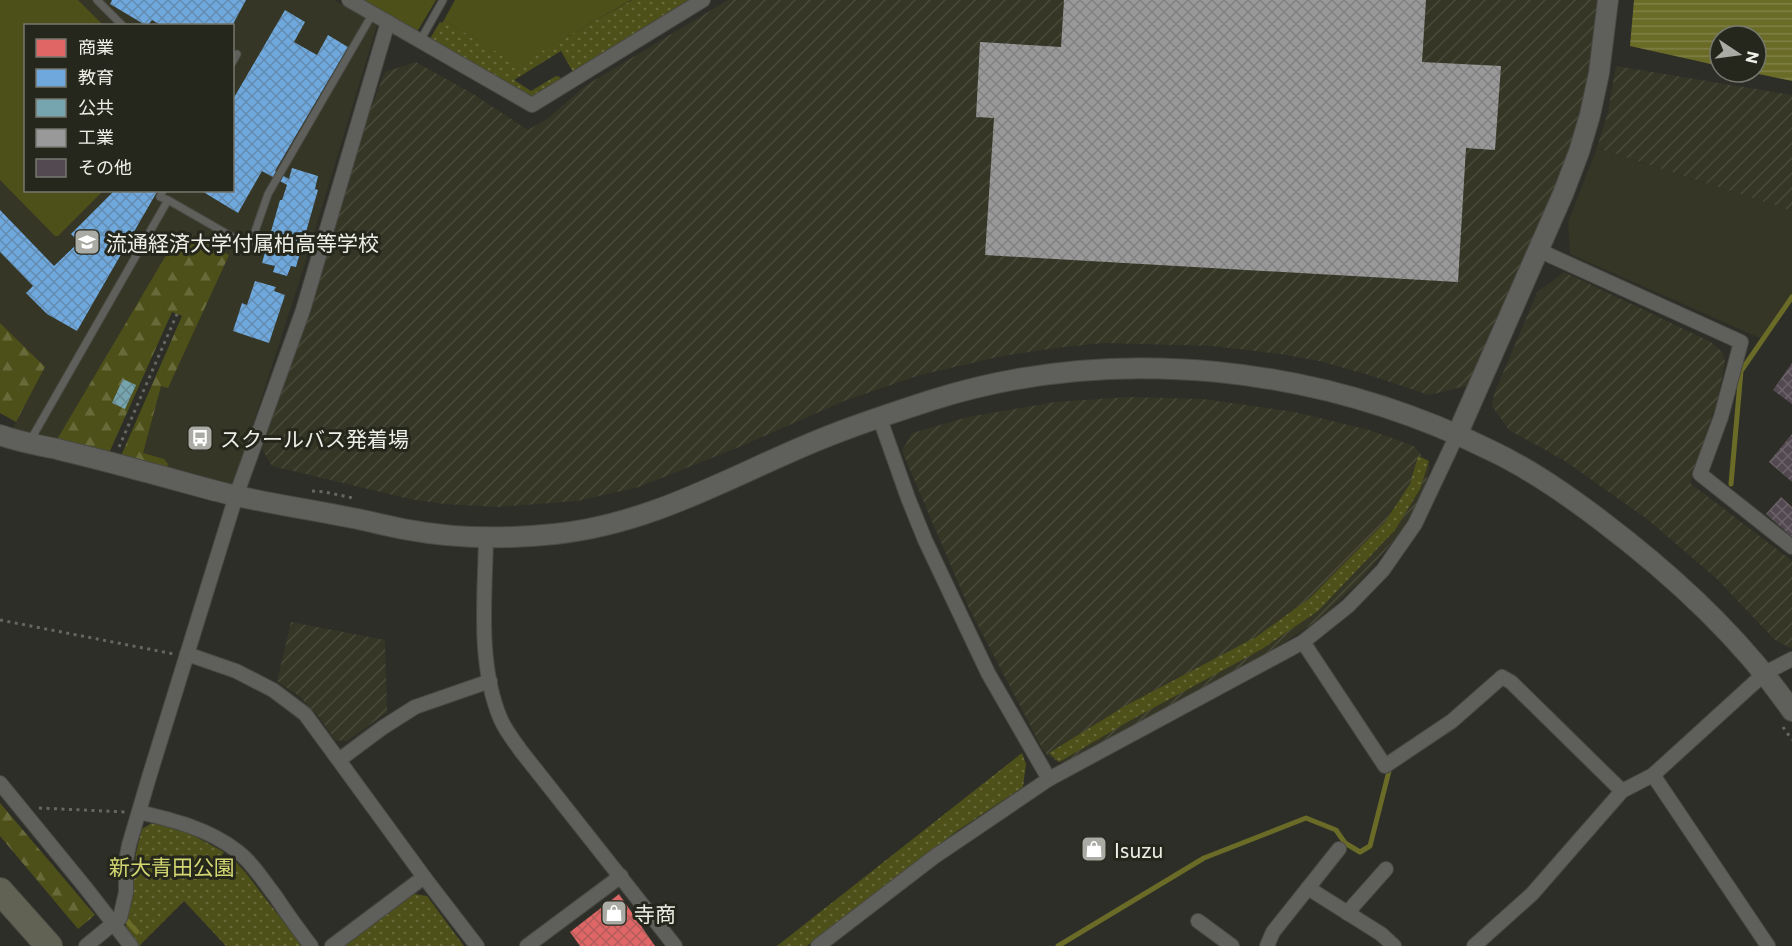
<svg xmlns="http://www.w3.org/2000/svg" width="1792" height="946" font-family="Commissioner,'Noto Sans JP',sans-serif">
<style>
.built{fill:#353625;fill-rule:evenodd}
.industrial{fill:url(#industrial-furrows)}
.grass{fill:url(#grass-dots)}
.forest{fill:url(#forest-firs)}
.pitch{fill:#4e5019}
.water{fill:url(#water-rules)}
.shops{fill:url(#shops-cross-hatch)}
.schools{fill:url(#schools-cross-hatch)}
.public{fill:url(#public-cross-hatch)}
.industry{fill:url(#industry-cross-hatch)}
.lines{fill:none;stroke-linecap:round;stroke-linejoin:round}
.stream{stroke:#696b27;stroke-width:5}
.building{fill:url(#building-cross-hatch)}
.lane-casing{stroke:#494944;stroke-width:9}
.street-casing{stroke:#494944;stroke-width:16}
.secondary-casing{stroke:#494944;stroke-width:22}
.highway-casing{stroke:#494944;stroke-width:28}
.path{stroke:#666662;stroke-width:3;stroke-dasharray:3 4.5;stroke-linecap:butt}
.lane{stroke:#5f605b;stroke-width:7}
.street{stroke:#5f605b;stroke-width:14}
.secondary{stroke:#5f605b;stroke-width:20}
.highway{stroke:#616253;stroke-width:26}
.labels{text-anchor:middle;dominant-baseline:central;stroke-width:6;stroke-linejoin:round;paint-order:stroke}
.poi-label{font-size:21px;fill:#edeee6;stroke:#26271c;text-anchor:start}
.park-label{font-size:21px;fill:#d3d771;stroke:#26271c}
</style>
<defs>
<pattern id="industrial-furrows" width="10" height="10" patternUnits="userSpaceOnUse" patternTransform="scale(1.5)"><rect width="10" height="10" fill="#353625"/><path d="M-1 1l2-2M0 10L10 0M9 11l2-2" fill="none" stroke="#494a3a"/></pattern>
<pattern id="grass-dots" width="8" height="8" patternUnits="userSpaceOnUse" patternTransform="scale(1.5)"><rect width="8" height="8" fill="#4e5019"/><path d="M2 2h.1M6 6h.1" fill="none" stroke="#686a3a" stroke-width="1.8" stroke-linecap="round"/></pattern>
<pattern id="forest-firs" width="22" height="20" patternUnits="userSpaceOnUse" patternTransform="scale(1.5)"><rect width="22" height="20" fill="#4e5019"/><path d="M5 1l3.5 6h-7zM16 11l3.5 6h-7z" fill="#686a3a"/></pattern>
<pattern id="water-rules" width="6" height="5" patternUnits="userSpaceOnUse" patternTransform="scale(1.5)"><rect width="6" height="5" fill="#696b27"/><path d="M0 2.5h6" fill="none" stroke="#7f8046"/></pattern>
<pattern id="shops-cross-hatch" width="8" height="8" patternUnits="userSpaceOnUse" patternTransform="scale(1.5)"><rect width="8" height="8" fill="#e06666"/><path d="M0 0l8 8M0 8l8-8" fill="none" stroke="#b25d5c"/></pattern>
<pattern id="schools-cross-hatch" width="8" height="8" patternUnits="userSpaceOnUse" patternTransform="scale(1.5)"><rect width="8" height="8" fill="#6fa8dc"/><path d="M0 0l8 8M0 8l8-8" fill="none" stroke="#638baf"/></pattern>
<pattern id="public-cross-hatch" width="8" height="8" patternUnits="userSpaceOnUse" patternTransform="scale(1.5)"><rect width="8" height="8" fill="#76a5af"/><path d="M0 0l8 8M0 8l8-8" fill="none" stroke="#68898f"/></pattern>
<pattern id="industry-cross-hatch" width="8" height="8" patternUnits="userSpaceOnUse" patternTransform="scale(1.5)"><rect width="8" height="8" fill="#999"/><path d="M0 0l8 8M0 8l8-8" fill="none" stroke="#808080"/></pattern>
<pattern id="building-cross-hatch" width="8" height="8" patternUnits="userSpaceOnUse" patternTransform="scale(1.5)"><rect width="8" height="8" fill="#534a51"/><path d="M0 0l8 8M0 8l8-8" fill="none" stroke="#6c646a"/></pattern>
</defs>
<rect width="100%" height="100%" fill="#2e2e28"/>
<g class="built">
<path d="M 0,0 L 334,0 L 377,25 L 302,273 L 233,486 L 121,456 L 183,316 L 182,230 L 56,441 L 12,429 L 45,368 L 0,323 ZM 26,26 L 232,26 L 232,190 L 26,190 Z"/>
<polygon points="1597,148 1792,211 1792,294 1762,339 1570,254 1568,222"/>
</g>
<g class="industrial">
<polygon points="728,0 1598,0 1594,45 1583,100 1565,164 1470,385 1429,395 1369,375 1319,361 1280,354 1213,346 1104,343 1055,348 1002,356 920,375 844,401 739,447 639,487 577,501 498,507 444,504 410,499 272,466 262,449 310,310 369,113 385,72 416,62 473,94 528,130 547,119 585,86"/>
<polygon points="1616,66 1792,95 1792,211 1597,148 1608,112"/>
<polygon points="1564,272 1711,342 1722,352 1725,361 1718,398 1690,483 1792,561 1792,647 1790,648 1774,639 1716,578 1647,519 1565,461 1509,430 1492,406 1494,394 1537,293"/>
<polygon points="1128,397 1203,399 1295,412 1369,430 1414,446 1430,466 1425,486 1418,502 1398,535 1360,581 1318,620 1268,653 1066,762 1058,762 1047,755 1042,748 969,608 902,451 912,433 968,417 1055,402"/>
<polygon points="291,622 385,640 387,712 347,741 335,740 319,717 299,696 277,681"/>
</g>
<g class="grass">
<polygon points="632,0 688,0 573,72 561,51 514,80 531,91 556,76 560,77 561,80 530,100 428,42 440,22 442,23 444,20 518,64"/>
<polygon points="1418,456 1429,461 1420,489 1395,530 1318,611 1262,649 1131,720 1059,762 1049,753 1125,706 1256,637 1310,598 1385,522 1410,484"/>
<polygon points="1022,753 1026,764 1023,787 957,831 807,946 777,946"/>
<polygon points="152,823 187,832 224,852 221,857 228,862 232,858 246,873 302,946 226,946 184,901 139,946 126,927 126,915 132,895 136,853 142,829"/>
<polygon points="414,894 427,896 464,946 344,946"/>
</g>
<g class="forest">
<polygon points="181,230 229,255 168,388 161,386 143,453 164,459 168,464 167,467 121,456 182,316 172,312 109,453 56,441"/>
<polygon points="0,323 45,367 16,422 0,413"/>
<polygon points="0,803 95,915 78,929 0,836"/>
</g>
<g class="pitch">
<polygon points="0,0 78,0 103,25 26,26 26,190 103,191 58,236 55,236 0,180"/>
<polygon points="361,0 436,0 417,32"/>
<polygon points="455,0 631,0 518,65 444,20"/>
</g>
<polygon class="water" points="1634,0 1792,0 1792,81 1749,72 1756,72 1756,36 1720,36 1720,66 1630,46"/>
<polygon class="shops" points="619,894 655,946 580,946 570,932"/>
<g class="schools">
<polygon points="112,0 246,0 232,26 162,26 152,20 147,26 110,4"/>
<polygon points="285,10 305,22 294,42 317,55 328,35 348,47 275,171 289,179 292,168 318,176 315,189 318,190 296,267 291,266 287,276 273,272 275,266 262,263 280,200 282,200 287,185 262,171 238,213 200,190 232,190 232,101"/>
<polygon points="115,190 158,190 77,331 47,314 26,293 33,286 0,252 0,210 54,266 79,242 71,234"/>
<polygon points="255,281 276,287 274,291 285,295 269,343 233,331 242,303 247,305"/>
</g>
<polygon class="public" points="123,379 136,385 125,409 112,403"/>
<polygon class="industry" points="1064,0 1426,0 1422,62 1501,66 1495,150 1466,148 1458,282 985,255 994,118 976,117 980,42 1061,47"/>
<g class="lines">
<g class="stream">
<polyline points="1731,484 1741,371 1792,297"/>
<polyline points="127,921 137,932"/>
<polyline points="1058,946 1204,858 1306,818 1336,830 1345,843 1360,852 1370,846 1390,767"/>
</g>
</g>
<g class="building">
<polygon points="1792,363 1792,404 1773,390"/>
<polygon points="1792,434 1792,482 1769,462"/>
<polygon points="1781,497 1792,507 1792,537 1766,514"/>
</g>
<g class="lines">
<g class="lane-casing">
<g id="lane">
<polyline points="97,0 123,26"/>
<polyline points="420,41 443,0"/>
<polyline points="232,63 237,54"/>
<polyline points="168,200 236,239 251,243 268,194 373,13"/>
<polyline points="30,441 168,200 160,197 163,190"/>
</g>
</g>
<g class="street-casing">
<g id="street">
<polyline points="349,0 532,105 703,0"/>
<polyline points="1538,250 1741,342 1721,417 1700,474 1792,547"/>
<polyline points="880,419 908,498 925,540 988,673 1049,779"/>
<path d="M 486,538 C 485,597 477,664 501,720 C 506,731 514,741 521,751 L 675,946"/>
<polyline points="1303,642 1385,766 1452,721 1502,677 1511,682 1622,791"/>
<polyline points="187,654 236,671 273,690 305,714 424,877 332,946"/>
<polyline points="339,760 382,728 415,707 490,681"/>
<polyline points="1653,775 1768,946"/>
<polyline points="0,783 85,887 131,946"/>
<path d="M 139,812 C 173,820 209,829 237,851 C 253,863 264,882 276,897 C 287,914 299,930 311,946"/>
<polyline points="424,877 477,946"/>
<polyline points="1308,888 1381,934 1394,946"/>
<polyline points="1347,913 1386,869"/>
<polyline points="1198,921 1232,946"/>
<polyline points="86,946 120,918 126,892 126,861 129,845 150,774 236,496 303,310 388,22"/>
<polyline points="527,946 621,876"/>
<polyline points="818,946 934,857 1049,779 1303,642 1348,606 1383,570 1415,524 1457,435"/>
<polyline points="1267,946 1273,932 1339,849"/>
<polyline points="1474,946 1532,894 1622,791 1653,775 1765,673 1792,659"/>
</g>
</g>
<g class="secondary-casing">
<g id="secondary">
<path d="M 0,435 C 19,442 38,445 57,449 C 85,456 114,463 142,471 C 174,479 205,489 237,496 C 272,504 307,509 342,516 C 365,520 387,526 409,530 C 457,539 507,539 555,534 C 653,524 732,475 821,439 C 857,424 895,412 932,400 C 1116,342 1320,366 1492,451 C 1530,469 1566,494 1599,519 C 1672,574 1740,636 1792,711"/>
<polyline points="1457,435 1563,194 1579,152 1590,115 1599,73 1608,0"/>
</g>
</g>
<g class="highway-casing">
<polyline id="highway" points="0,891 49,946"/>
</g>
<g class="path">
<polyline points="119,447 177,314"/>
<polyline points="312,491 325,492 353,498"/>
<polyline points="0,620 174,654"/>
<polyline points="1783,727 1792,740"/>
<polyline points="39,808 126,812"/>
</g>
<use href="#lane" class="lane"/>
<use href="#street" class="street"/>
<use href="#secondary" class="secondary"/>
<use href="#highway" class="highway"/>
</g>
<defs>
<g id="school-square" transform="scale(1.35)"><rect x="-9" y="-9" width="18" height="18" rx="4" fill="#aaaba4" stroke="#26271c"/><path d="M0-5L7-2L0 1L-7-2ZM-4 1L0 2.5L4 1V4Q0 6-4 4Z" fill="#fff"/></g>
<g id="bus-square" transform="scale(1.35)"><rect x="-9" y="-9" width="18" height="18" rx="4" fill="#aaaba4" stroke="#26271c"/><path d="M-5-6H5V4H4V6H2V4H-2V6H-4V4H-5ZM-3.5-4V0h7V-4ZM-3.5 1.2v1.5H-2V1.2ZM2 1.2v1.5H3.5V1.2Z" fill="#fff"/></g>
<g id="shop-square" transform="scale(1.35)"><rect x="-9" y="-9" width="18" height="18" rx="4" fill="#aaaba4" stroke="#26271c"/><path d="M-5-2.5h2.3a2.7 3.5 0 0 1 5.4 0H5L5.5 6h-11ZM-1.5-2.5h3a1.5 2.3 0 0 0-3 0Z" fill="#fff"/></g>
</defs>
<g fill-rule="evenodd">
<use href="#school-square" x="87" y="242"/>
<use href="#bus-square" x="200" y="438"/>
<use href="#shop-square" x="1094" y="849"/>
<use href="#shop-square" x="614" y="913"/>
</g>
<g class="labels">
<g class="poi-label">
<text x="106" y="242">流通経済大学付属柏高等学校</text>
<text x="220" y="438">スクールバス発着場</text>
<text x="1114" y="849">Isuzu</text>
<text x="634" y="913">寺商</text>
</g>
<g class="park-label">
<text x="172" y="866">新大青田公園</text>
</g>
</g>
<rect x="24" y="24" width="210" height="168" fill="#26271c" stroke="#76776d" stroke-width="1.5"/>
<rect x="36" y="39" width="30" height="18" fill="#e06666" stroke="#76776d" stroke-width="1.5"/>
<text x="78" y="54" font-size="18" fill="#edeee6">商業</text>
<rect x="36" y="69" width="30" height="18" fill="#6fa8dc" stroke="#76776d" stroke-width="1.5"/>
<text x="78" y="84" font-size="18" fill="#edeee6">教育</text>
<rect x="36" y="99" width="30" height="18" fill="#76a5af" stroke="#76776d" stroke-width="1.5"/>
<text x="78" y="114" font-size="18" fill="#edeee6">公共</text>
<rect x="36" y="129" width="30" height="18" fill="#999999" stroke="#76776d" stroke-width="1.5"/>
<text x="78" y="144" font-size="18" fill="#edeee6">工業</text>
<rect x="36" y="159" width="30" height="18" fill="#534a51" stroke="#76776d" stroke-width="1.5"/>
<text x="78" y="174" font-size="18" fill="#edeee6">その他</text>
<g transform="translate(1738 54) rotate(103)"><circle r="28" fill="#26271c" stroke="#76776d" stroke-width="1.5"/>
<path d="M0-4.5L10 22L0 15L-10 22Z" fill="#aaaba4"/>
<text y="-9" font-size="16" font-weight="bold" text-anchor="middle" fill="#edeee6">N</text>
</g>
</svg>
